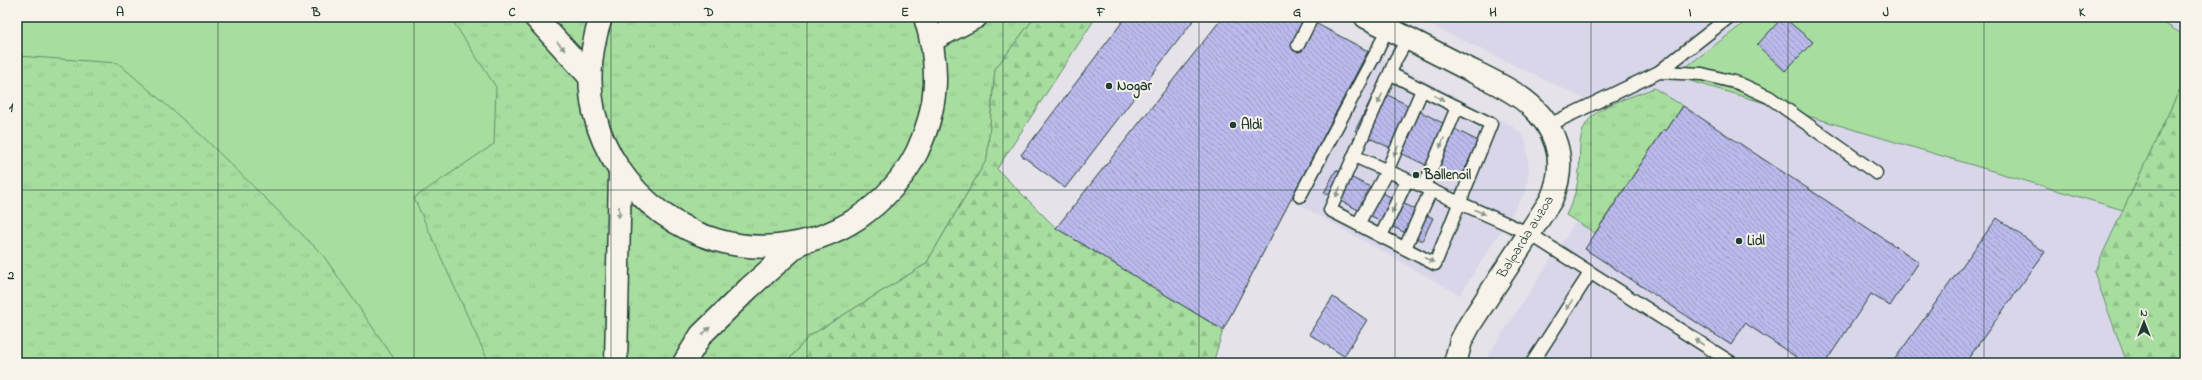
<svg xmlns="http://www.w3.org/2000/svg" width="2202" height="380" font-family="'Indie Flower',sans-serif">
<style>
.built{fill:#d9d6ea}
.grass{fill:url(#grass-tufts);stroke:#648d6a}
.forest{fill:url(#forest-firs);stroke:#648d6a}
.garden{fill:#a8dda0;stroke:#648d6a}
.building{fill:url(#building-back-hatch);stroke:#1f3d34}
.lines{fill:none;stroke-linecap:round;stroke-linejoin:round}
.service-casing{stroke:#1f3d34;stroke-width:15}
.minor-casing{stroke:#1f3d34;stroke-width:25}
.tertiary-casing{stroke:#1f3d34;stroke-width:25}
.primary-casing{stroke:#1f3d34;stroke-width:25}
.motorway-casing{stroke:#1f3d34;stroke-width:25}
.service{stroke:#f7f3e8;stroke-width:12}
.minor{stroke:#f7f3e8;stroke-width:22}
.tertiary{stroke:#f7f3e8;stroke-width:22}
.primary{stroke:#f7f3e8;stroke-width:22}
.motorway{stroke:#f7f3e8;stroke-width:22}
.oneway{fill:#8b988e}
.grid{fill:none;stroke:#1f3d34;stroke-width:1;stroke-opacity:0.55}
.poi-dot{fill:#1f3d34;stroke:#f7f3e8;stroke-width:1.5}
.labels{text-anchor:middle;dominant-baseline:central;stroke-width:4;stroke-linejoin:round;paint-order:stroke}
.poi-label{font-size:14px;font-weight:bold;fill:#1f3d34;stroke:#f7f3e8;text-anchor:start}
.street-label{font-size:14px;fill:#1f3d34;stroke:#f7f3e8}
.neatline{fill:none;stroke:#1f3d34;stroke-width:1.5}
.grid-label{font-size:13px;text-anchor:middle;font-weight:bold;fill:#1f3d34}
</style>
<defs>
<pattern id="grass-tufts" width="24" height="20" patternUnits="userSpaceOnUse"><rect width="24" height="20" fill="#a8dda0"/><path d="M3 7l-1-3M5 7V3M7 7l1-3M15 17l-1-3M17 17v-4M19 17l1-3" fill="none" stroke="#90bf8a"/></pattern>
<pattern id="forest-firs" width="22" height="20" patternUnits="userSpaceOnUse"><rect width="22" height="20" fill="#a8dda0"/><path d="M5 1l3.5 6h-7zM16 11l3.5 6h-7z" fill="#90bf8a"/></pattern>
<pattern id="building-back-hatch" width="6" height="6" patternUnits="userSpaceOnUse"><rect width="6" height="6" fill="#bcbaec"/><path d="M-1 5l2 2M0 0l6 6M5-1l2 2" fill="none" stroke="#9898c0"/></pattern>
</defs>
<rect width="100%" height="100%" fill="#e5e2e9"/>
<filter id="ink" filterUnits="userSpaceOnUse"><feTurbulence type="fractalNoise" baseFrequency=".025" numOctaves="2"/><feDisplacementMap in="SourceGraphic" scale="8" xChannelSelector="R" yChannelSelector="G"/><feConvolveMatrix kernelMatrix="1 2 1 2 8 2 1 2 1" color-interpolation-filters="sRGB"/></filter>
<g filter="url(#ink)">
<g class="built">
<polygon points="1414,17 1752,17 1674,76 2123,210 2094,272 2127,363 1488,363 1489,354 1496,343 1639,125"/>
<polygon points="2154,17 2185,17 2185,36"/>
<polygon points="1368,51 1512,126 1521,133 1526,142 1529,169 1526,191 1460,295 1291,200"/>
</g>
<g class="grass">
<polygon points="17,17 1035,17 995,69 987,159 926,264 808,337 786,363 17,363"/>
<path d="M 1654,88 L 1683,106 L 1666,131 L 1664,129 L 1595,233 L 1566,215 C 1573,201 1578,187 1579,171 C 1581,146 1575,125 1602,109 C 1618,100 1637,95 1654,88 Z"/>
</g>
<g class="forest">
<polygon points="1035,17 1096,17 997,169 1056,228 1223,330 1213,363 786,363 808,337 926,264 987,159 995,69"/>
<polygon points="2185,78 2185,363 2127,363 2094,272"/>
</g>
<g class="garden">
<polygon points="17,17 448,17 454,23 496,87 494,144 414,198 489,363 397,363 323,255 202,136 118,63 17,56"/>
<polygon points="1752,17 2154,17 2185,36 2185,78 2123,210 1674,76"/>
</g>
<g class="building">
<polygon points="1126,17 1196,17 1065,188 1021,155"/>
<polygon points="1223,17 1304,17 1368,51 1223,330 1056,228"/>
<polygon points="1452,17 1482,17 1453,22"/>
<polygon points="1783,17 1813,42 1785,71 1757,45"/>
<polygon points="1376,89 1478,141 1459,181 1355,131"/>
<polygon points="1683,106 1919,262 1890,306 1871,294 1825,363 1805,363 1745,323 1731,345 1585,249 1664,129 1666,131"/>
<polygon points="1336,170 1433,218 1422,241 1324,193"/>
<polygon points="1997,218 2045,252 1965,363 1892,363"/>
<polygon points="1333,297 1367,320 1344,356 1309,334"/>
</g>
<g class="lines">
<g class="service-casing">
<g id="service">
<polyline points="1408,38 1396,59 1354,156 1530,234 1732,363"/>
<polyline points="1298,45 1312,17"/>
<polyline points="1659,72 1702,74 1738,83 1769,97 1876,173"/>
<polyline points="1549,125 1659,72 1729,17"/>
<polyline points="1354,156 1330,210 1435,264 1491,124 1391,74"/>
<polyline points="1424,187 1457,107"/>
<polyline points="1300,196 1378,49 1387,28"/>
<polyline points="1358,224 1387,171 1422,90"/>
<polyline points="1381,236 1407,180"/>
<polyline points="1405,248 1431,190"/>
<polyline points="1532,363 1590,273"/>
</g>
</g>
<g class="minor-casing">
<path id="minor" d="M 1366,17 C 1397,33 1428,49 1458,64 C 1497,84 1542,99 1556,144 C 1562,163 1559,182 1551,200 L 1470,324 L 1461,341 L 1455,363"/>
</g>
<g class="tertiary-casing">
<polyline id="tertiary" points="932,40 976,17"/>
</g>
<g class="primary-casing">
<g id="primary">
<polyline points="535,17 590,77"/>
<path d="M 601,17 C 591,47 587,80 594,112 C 613,194 693,254 778,246 C 807,243 834,234 858,218 C 884,200 903,180 917,152 C 939,105 940,66 925,17"/>
</g>
</g>
<g class="motorway-casing">
<g id="motorway">
<polyline points="616,363 620,173"/>
<polyline points="684,363 701,335 749,288 800,243"/>
</g>
</g>
<use href="#service" class="service"/>
<use href="#minor" class="minor"/>
<use href="#tertiary" class="tertiary"/>
<use href="#primary" class="primary"/>
<use href="#motorway" class="motorway"/>
</g>
<defs><path id="oneway-solid" d="M-6-.8H1V-3.2L6.5 0L1 3.2V.8H-6Z"/></defs>
<g class="oneway">
<use href="#oneway-solid" transform="translate(561 46) rotate(47)"/>
<use href="#oneway-solid" transform="translate(1439 98) rotate(27)"/>
<use href="#oneway-solid" transform="translate(1380 99) rotate(114)"/>
<use href="#oneway-solid" transform="translate(1442 143) rotate(113)"/>
<use href="#oneway-solid" transform="translate(1396 151) rotate(113)"/>
<use href="#oneway-solid" transform="translate(1338 192) rotate(114)"/>
<use href="#oneway-solid" transform="translate(1394 208) rotate(115)"/>
<use href="#oneway-solid" transform="translate(619 212) rotate(91)"/>
<use href="#oneway-solid" transform="translate(1480 212) rotate(24)"/>
<use href="#oneway-solid" transform="translate(1429 260) rotate(27)"/>
<use href="#oneway-solid" transform="translate(1569 305) rotate(123)"/>
<use href="#oneway-solid" transform="translate(706 331) rotate(-45)"/>
<use href="#oneway-solid" transform="translate(1699 342) rotate(-147)"/>
</g>
</g>
<path class="grid" d="M 218,17 L 218,363M 414,17 L 414,363M 611,17 L 611,363M 807,17 L 807,363M 1003,17 L 1003,363M 1199,17 L 1199,363M 1395,17 L 1395,363M 1591,17 L 1591,363M 1788,17 L 1788,363M 1984,17 L 1984,363M 17,190 L 2185,190"/>
<g class="poi-dot">
<circle cx="1109" cy="86" r="4"/>
<circle cx="1233" cy="125" r="4"/>
<circle cx="1416" cy="175" r="4"/>
<circle cx="1739" cy="241" r="4"/>
</g>
<g class="labels">
<g class="poi-label">
<text x="1117" y="86">Nogar</text>
<text x="1241" y="125">Aldi</text>
<text x="1424" y="175">Ballenoil</text>
<text x="1747" y="241">Lidl</text>
</g>
<g class="street-label">
<text transform="translate(1526 237) rotate(-58)">Balparda auzoa</text>
</g>
</g>
<rect width="2202" height="380" fill="none" stroke="#f7f3e8" stroke-width="44"/>
<g transform="translate(2144 322)" stroke="#f7f3e8" stroke-width="3" paint-order="stroke">
<path d="M0-3L7 15L0 10L-7 15Z" fill="#1f3d34"/>
<text y="-6" font-size="11" font-weight="bold" text-anchor="middle" fill="#1f3d34">N</text>
</g>
<rect x="22" y="22" width="2158" height="336" class="neatline"/>
<g class="grid-label">
<text x="120" y="16">A</text>
<text x="316" y="16">B</text>
<text x="512" y="16">C</text>
<text x="709" y="16">D</text>
<text x="905" y="16">E</text>
<text x="1101" y="16">F</text>
<text x="1297" y="16">G</text>
<text x="1493" y="16">H</text>
<text x="1690" y="16">I</text>
<text x="1886" y="16">J</text>
<text x="2082" y="16">K</text>
<text x="11" y="111">1</text>
<text x="11" y="279">2</text>
</g>
</svg>
